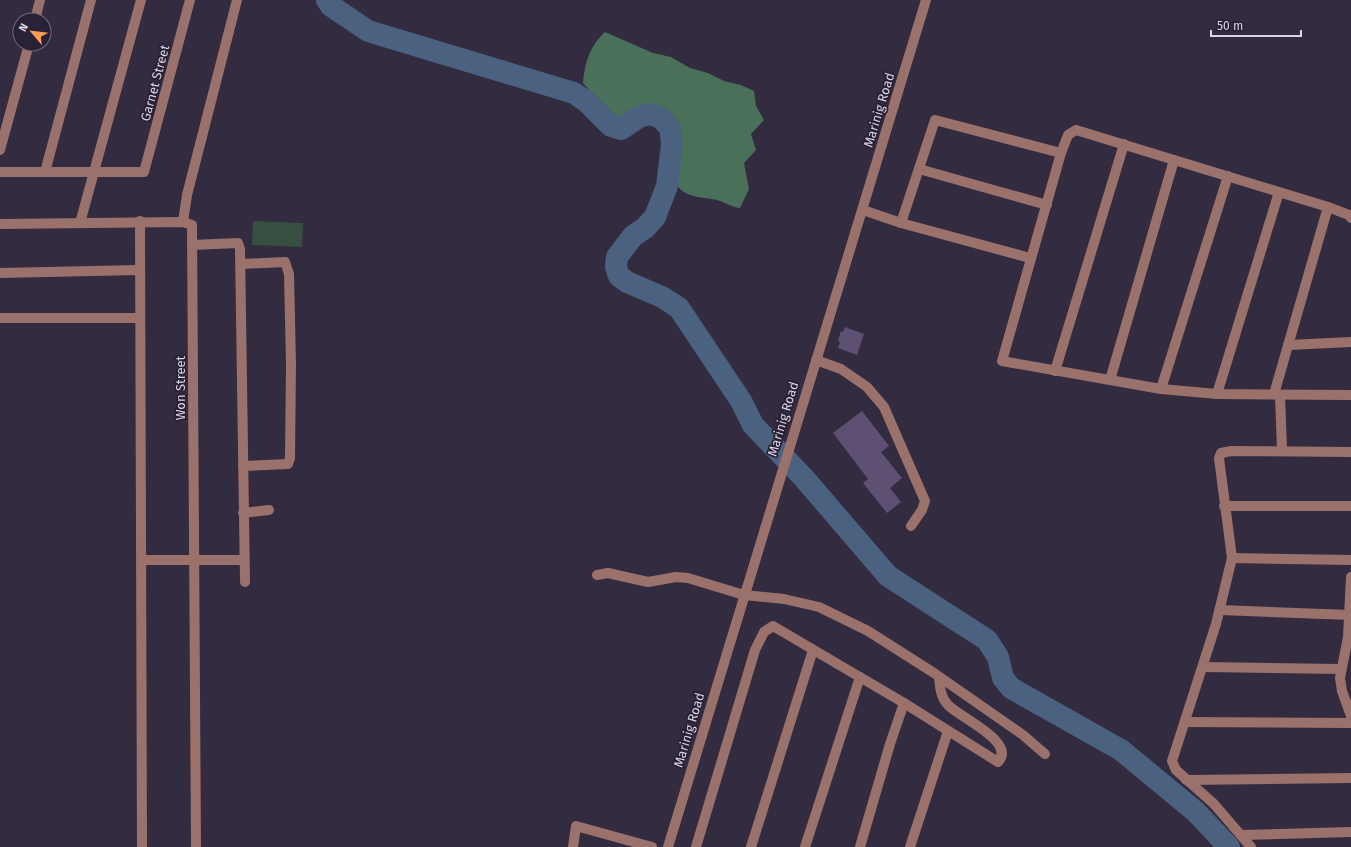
<svg xmlns="http://www.w3.org/2000/svg" width="1351" height="847" font-family="'Fira Sans',sans-serif">
<style>
.green{fill:#374f40}
.forest{fill:#4a705a}
.lines{fill:none;stroke-linecap:round;stroke-linejoin:round}
.river{stroke:#4a617f;stroke-width:22}
.building{fill:#5d5072}
.minor{stroke:#9a726b;stroke-width:10}
.labels{text-anchor:middle;dominant-baseline:central;stroke-width:3.5;stroke-linejoin:round;paint-order:stroke}
.street-label{font-size:13px;fill:#dbd6e4;stroke:#292135}
</style>
<rect width="100%" height="100%" fill="#332b40"/>
<polygon class="green" points="253,221 303,223 302,247 252,245"/>
<path class="forest" d="M 605,32 L 653,53 L 671,57 L 690,68 L 708,73 L 724,81 L 741,85 L 754,91 L 756,106 L 764,120 L 751,134 L 756,150 L 744,163 L 749,189 L 740,208 C 731,207 725,202 717,200 C 703,197 683,198 676,183 C 671,171 682,155 682,143 C 682,139 680,135 678,131 C 673,116 664,107 648,104 L 621,120 L 615,120 L 583,83 C 585,63 589,47 605,32 Z"/>
<g class="lines">
<polyline class="river" points="327,0 331,6 368,31 574,93 587,102 611,126 621,129 639,117 650,114 661,118 670,128 672,144 667,186 655,217 645,228 633,236 617,257 616,267 619,276 627,282 662,297 679,308 741,401 753,425 803,477 888,576 987,640 998,657 1003,678 1011,688 1121,750 1196,812 1229,847"/>
</g>
<g class="building">
<polygon points="845,327 864,334 857,355 838,348 840,342 838,341 841,331 843,332"/>
<polygon points="862,411 889,446 881,452 902,478 890,488 901,502 887,513 863,483 868,479 833,433"/>
</g>
<g class="lines">
<g class="minor">
<polyline points="35,20 40,0"/>
<polyline points="0,150 29,44"/>
<polyline points="919,169 1047,205"/>
<polyline points="0,172 144,172 190,0"/>
<polyline points="45,172 91,0"/>
<polyline points="863,210 901,223 1030,258"/>
<polyline points="1351,218 1349,215 1328,207 1076,130 1068,135 1061,153 1002,361 1161,389 1217,394 1351,395"/>
<polyline points="140,221 142,847"/>
<polyline points="183,222 187,195 237,0"/>
<polyline points="80,223 141,0"/>
<polyline points="901,223 935,120 1061,153"/>
<polyline points="0,224 183,222 192,225 196,847"/>
<polyline points="192,245 238,243 240,249 245,582"/>
<polyline points="241,264 285,262 289,274 291,364 290,458 288,464 243,466"/>
<polyline points="0,273 139,270"/>
<polyline points="0,318 140,318"/>
<polyline points="1288,345 1351,342"/>
<polyline points="816,360 841,369 867,387 884,407 925,501 922,510 911,526"/>
<polyline points="1055,371 1124,144"/>
<polyline points="1110,380 1174,160"/>
<polyline points="1161,389 1228,176"/>
<polyline points="1217,394 1279,192"/>
<polyline points="1274,394 1328,207"/>
<polyline points="1280,395 1282,450"/>
<polyline points="1224,506 1351,506"/>
<polyline points="243,513 269,510"/>
<polyline points="1232,558 1351,560"/>
<polyline points="141,560 244,560"/>
<polyline points="597,575 608,573 648,582 676,577 688,578 744,595 784,599 819,607 868,631 934,673 1023,735 1045,754"/>
<polyline points="1351,577 1348,637 1340,678 1342,691 1351,716"/>
<polyline points="1220,610 1350,615"/>
<polyline points="1203,667 1341,669"/>
<polyline points="1186,722 1351,723"/>
<polyline points="1186,780 1351,778"/>
<polyline points="1241,835 1351,832"/>
<polyline points="573,847 576,826 652,847"/>
<polyline points="668,847 926,0"/>
<path d="M 696,847 L 755,650 L 764,632 L 773,626 L 904,703 L 998,762 C 1017,742 959,717 948,705 C 941,698 940,688 939,678"/>
<polyline points="751,847 813,650"/>
<polyline points="805,847 860,677"/>
<polyline points="860,847 890,744 904,703"/>
<polyline points="910,847 948,731"/>
<polyline points="1251,847 1214,804 1176,770 1172,761 1216,624 1232,558 1219,458 1221,453 1231,451 1351,452"/>
</g>
</g>
<g class="labels">
<g class="street-label">
<text transform="translate(155 83) rotate(-75)">Garnet Street</text>
<text transform="translate(879 110) rotate(-73)">Marinig Road</text>
<text transform="translate(180 388) rotate(-90)">Won Street</text>
<text transform="translate(783 419) rotate(-73)">Marinig Road</text>
<text transform="translate(689 730) rotate(-73)">Marinig Road</text>
</g>
</g>
<g transform="translate(32 32) rotate(298)"><circle r="19" fill="#292135" stroke="#70697b"/>
<path d="M0-3L7 15L0 10L-7 15Z" fill="#fd9d55"/>
<text y="-6" font-size="11" font-weight="bold" text-anchor="middle" fill="#dbd6e4">N</text>
</g>
<path d="M1211 30v6h90v-6" fill="none" stroke="#dbd6e4" stroke-width="2"/>
<text x="1217" y="30" font-size="12" fill="#dbd6e4" stroke="#292135" stroke-width="3" paint-order="stroke">50 m</text>
</svg>
